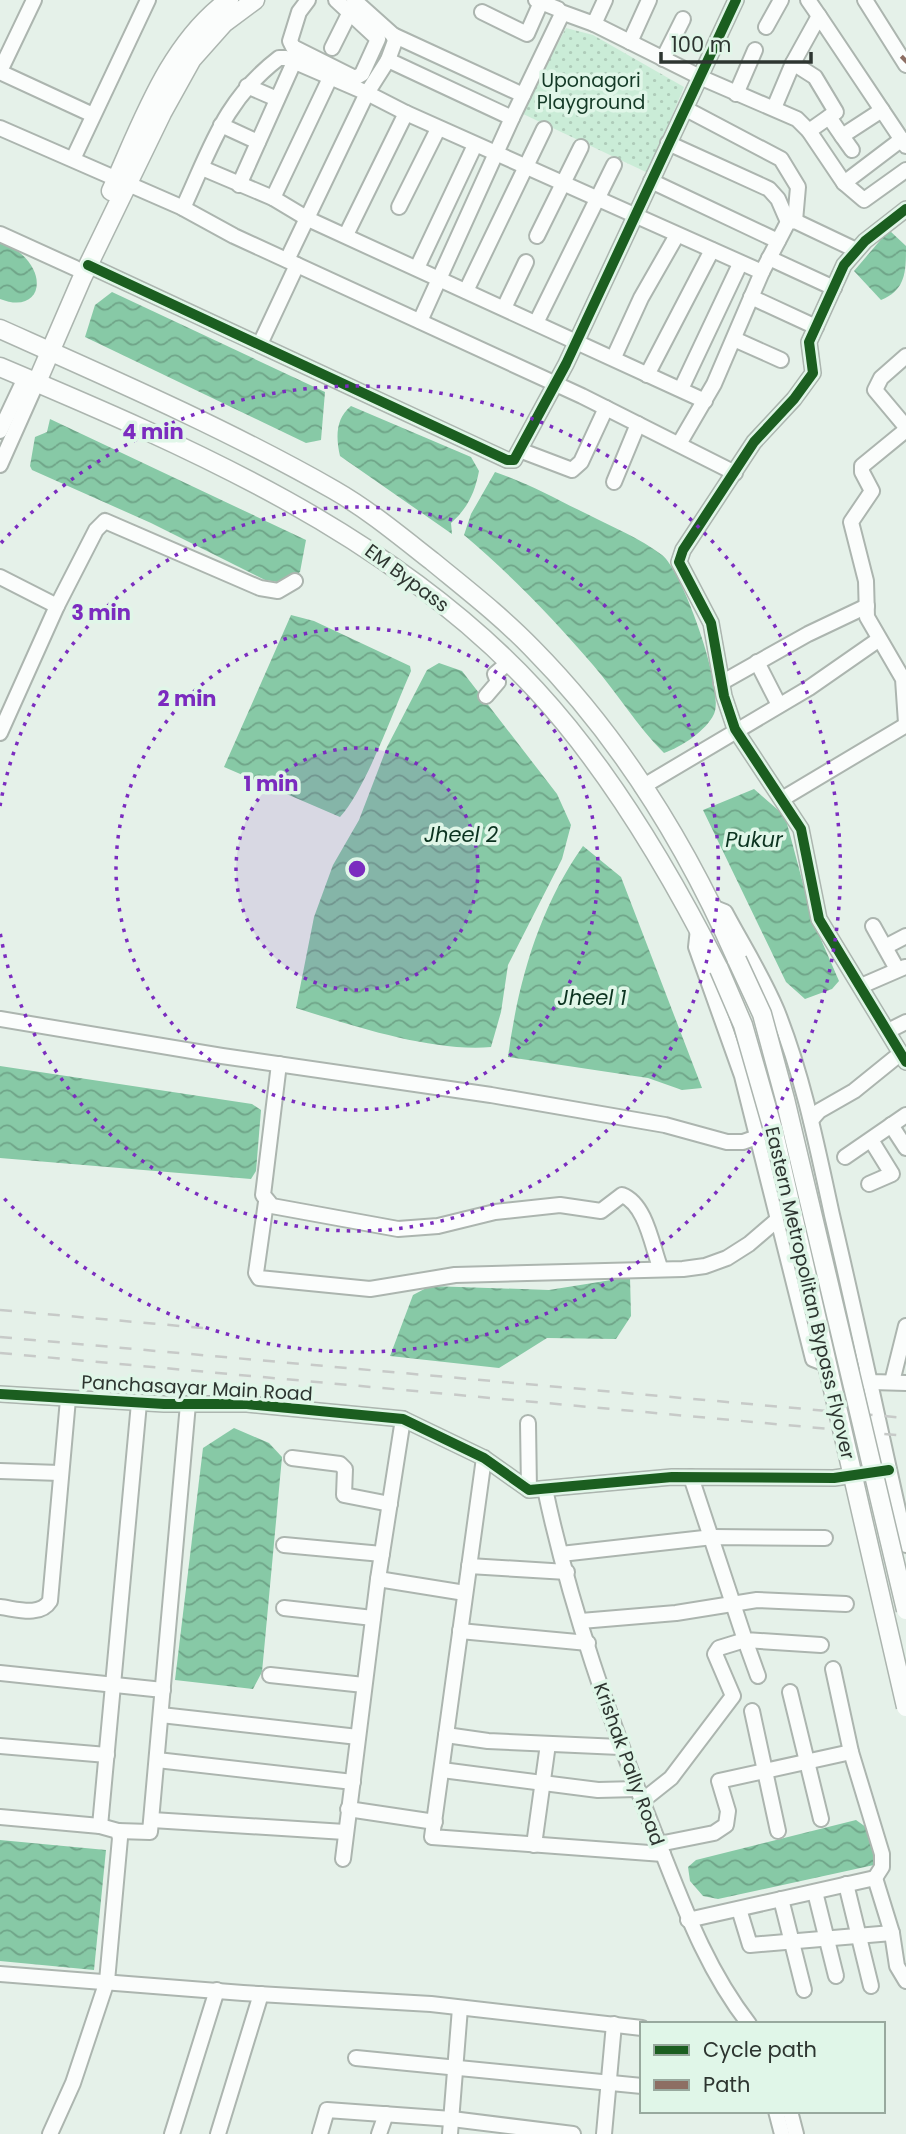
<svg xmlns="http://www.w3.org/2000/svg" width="906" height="2134" font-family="Poppins,sans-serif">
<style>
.park{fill:url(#park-dots)}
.water{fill:url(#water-waves)}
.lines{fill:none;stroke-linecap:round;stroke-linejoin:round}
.minor-casing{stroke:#acb5af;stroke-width:18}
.major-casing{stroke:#acb5af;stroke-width:21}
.minor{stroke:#fbfdfc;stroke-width:14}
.major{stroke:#fbfdfc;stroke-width:18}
.rail{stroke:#c7cac8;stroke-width:2.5;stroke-dasharray:12 12;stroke-linecap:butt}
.major-bridge-casing{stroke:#acb5af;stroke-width:21;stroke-linecap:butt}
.major-bridge{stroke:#fbfdfc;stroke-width:18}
.quiet{stroke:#8d6e63;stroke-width:9;stroke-dasharray:18 9;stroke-linecap:butt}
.cycleway-casing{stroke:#e0f6e8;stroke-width:15}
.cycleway{stroke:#1b5e20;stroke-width:10}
.ring{fill:none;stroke:#7b2cbf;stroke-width:3.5;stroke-dasharray:3.5 7}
.labels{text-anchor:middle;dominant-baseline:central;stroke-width:7;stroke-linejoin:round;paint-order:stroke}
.park-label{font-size:19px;fill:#133926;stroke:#e0f6e8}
.street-label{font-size:19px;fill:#2d3530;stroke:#e0f6e8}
.water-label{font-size:21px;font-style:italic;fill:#0c3320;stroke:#e0f6e8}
.centre{fill:#7b2cbf;stroke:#e0f6e8;stroke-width:3.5}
.ring-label{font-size:21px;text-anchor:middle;font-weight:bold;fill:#7b2cbf;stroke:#e0f6e8;stroke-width:7;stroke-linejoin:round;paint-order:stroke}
</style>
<defs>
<pattern id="park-dots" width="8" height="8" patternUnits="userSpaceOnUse" patternTransform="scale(1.75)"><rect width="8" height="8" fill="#caecd7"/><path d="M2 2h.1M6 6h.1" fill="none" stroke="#aecbb9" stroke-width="1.8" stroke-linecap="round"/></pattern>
<pattern id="water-waves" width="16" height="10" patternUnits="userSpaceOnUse" patternTransform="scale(1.75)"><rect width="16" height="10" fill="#87c9a6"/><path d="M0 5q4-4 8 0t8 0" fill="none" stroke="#6fa488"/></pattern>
</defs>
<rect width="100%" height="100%" fill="#e5f1e9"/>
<polygon class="park" points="566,28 593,35 684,87 648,173 521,113"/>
<g class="water">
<path d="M 889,230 L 906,246 C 906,271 906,290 881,300 L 854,271 Z"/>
<path d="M 0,241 C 53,263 45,317 0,299 Z"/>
<polygon points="112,292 325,392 321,440 306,443 85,337 95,305"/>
<path d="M 351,406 L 471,457 L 479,471 C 475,492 468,508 451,523 L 452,534 L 340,456 C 336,438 335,419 351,406 Z"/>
<polygon points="50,419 306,540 300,572 283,583 265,580 151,523 32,470 30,466 35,437 47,432"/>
<path d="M 495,472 C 528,483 556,499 587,514 C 612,527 640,538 662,555 C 683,571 725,691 714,714 C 706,731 681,747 664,753 C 637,726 618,694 593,665 C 554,619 510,574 464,535 L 471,514 Z"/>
<path d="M 291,615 L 314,621 L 410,666 L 411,671 C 394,709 366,789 340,817 L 224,767 Z"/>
<path d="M 439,663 L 462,671 L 557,794 L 571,825 L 562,859 L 508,965 L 501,1012 L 491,1047 C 431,1052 354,1026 296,1008 L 314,917 L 333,865 L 359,820 L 387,747 L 427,670 Z"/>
<polygon points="754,789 785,816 813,921 839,981 832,989 805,999 786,982 703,810"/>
<path d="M 583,846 L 621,877 L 702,1088 L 682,1090 L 648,1078 L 508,1057 C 518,982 539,908 583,846 Z"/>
<polygon points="0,1066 252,1104 261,1110 256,1171 251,1179 0,1158"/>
<polygon points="630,1277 631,1316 616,1339 547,1338 499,1368 390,1356 413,1295 430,1286 549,1290"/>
<polygon points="234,1428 269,1443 282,1457 262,1672 253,1689 175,1680 203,1448"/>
<polygon points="856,1820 870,1830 876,1855 874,1865 718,1899 703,1896 690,1881 688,1867 696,1860"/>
<polygon points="0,1840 106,1850 94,1970 0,1961"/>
</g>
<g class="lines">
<g class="minor-casing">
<g id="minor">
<polyline points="308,0 299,12 290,41 293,47 355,78 362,74 378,39 336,0"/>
<polyline points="354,0 393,35 395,41 388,60 512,118 562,14 558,9 536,0"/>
<polyline points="808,0 819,16"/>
<polyline points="865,0 906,65"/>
<polyline points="482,12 527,34 542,0"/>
<polyline points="561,12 594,24 605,0"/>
<polyline points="594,24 702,78 797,119 809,131 844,183 864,200 906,170"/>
<polyline points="766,27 781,0"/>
<polyline points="393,35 523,95"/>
<polyline points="630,42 649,0"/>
<polyline points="332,48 353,6"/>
<polyline points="663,59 683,19"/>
<polyline points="388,60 367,93 406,113"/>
<polyline points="793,63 815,77 836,112 809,131"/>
<polyline points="0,71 34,0"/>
<polyline points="0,72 93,115"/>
<polyline points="247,86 277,99"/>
<polyline points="736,94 755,50"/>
<polyline points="774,108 793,63 819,16 906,146"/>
<polyline points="686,109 781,159 798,187 795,221"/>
<polyline points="829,117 842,136 882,110"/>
<polyline points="221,125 258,142"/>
<polyline points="0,128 181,207 234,236 582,396 735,473"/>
<polyline points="842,136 852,150"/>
<polyline points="668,143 769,189 778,199 788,222"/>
<polyline points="73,159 148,0"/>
<polyline points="202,168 273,198 330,78"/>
<polyline points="651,181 778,241"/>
<polyline points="844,183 902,139"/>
<polyline points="239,185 294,62"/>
<polyline points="273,198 308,219 705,401"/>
<polyline points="399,207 438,129"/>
<path d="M 183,208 C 211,148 224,100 279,58 L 286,58 L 367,93 L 287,260"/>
<polyline points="906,209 865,241 844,265 809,342 813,373 794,399 754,442 683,550 679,562 711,623 724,696 735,729 801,829 819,919 906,1062"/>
<polyline points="0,234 75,268"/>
<polyline points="346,235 406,113 762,272 714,384 679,444"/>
<polyline points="537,236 581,147"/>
<polyline points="769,258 834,288"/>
<polyline points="88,265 507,460 514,460 566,364 736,0"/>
<polyline points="417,268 475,145"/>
<polyline points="762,272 788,222 795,221 856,250"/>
<polyline points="466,291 544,129"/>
<polyline points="751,297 816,327"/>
<polyline points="504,308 526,262"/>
<polyline points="420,321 512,118"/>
<polyline points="536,323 614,165"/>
<polyline points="734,339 781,360"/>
<polyline points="260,344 297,265"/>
<polyline points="906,356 881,378 875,390 906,427"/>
<polyline points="614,357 641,298 677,235"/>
<polyline points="647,375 712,250"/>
<polyline points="681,389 740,264"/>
<polyline points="906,430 862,466 862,472 872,491 851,522 866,581 867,617 903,679 906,723"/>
<polyline points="0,431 25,378"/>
<polyline points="522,451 572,470 581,462 606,408"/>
<polyline points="0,465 37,382"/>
<polyline points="614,482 638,424"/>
<polyline points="0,577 57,606"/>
<polyline points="757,662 779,705"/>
<polyline points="721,683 808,634 867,606"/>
<polyline points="486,696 498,682 495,674 509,662"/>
<polyline points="0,733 57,606 96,530 105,521 260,588 278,591 295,581"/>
<polyline points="642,787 809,688 878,640"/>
<polyline points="782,799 906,725"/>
<path d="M 715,908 L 725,912 C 742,944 763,977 777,1011 C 803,1076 817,1146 832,1215 C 858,1325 881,1435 906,1545"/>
<polyline points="873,926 897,969"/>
<polyline points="698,929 696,947 742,1076 813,1359 872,1382 906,1383"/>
<polyline points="885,947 906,936"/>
<polyline points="861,986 905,967"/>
<polyline points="0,1019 222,1056 491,1095 665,1125 727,1142 743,1142 757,1137"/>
<polyline points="888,1031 906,1022"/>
<path d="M 279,1064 L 263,1195 L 272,1206 L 398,1229 L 438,1226 L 495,1212 L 560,1205 L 601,1211 L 622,1195 C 646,1204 652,1246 660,1267"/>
<polyline points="811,1120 819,1111 854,1091 901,1053"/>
<polyline points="891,1125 906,1148"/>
<polyline points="845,1157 906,1115"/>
<polyline points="869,1184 892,1174 871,1140"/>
<polyline points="266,1202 256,1273 259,1278 370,1289 455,1275 683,1269 705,1266 727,1258 749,1244 777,1220"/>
<polyline points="892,1382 906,1326"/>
<polyline points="0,1394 164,1404 247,1404 403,1419 484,1458 529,1490 672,1477 834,1478 889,1470"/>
<polyline points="528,1423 529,1490"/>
<polyline points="292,1458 340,1464 345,1469 344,1495 390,1504"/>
<polyline points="484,1458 432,1837 663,1854"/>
<polyline points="0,1471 60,1473"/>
<polyline points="691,1477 745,1640 821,1645"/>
<path d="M 545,1489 C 570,1607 611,1722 655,1834 C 682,1901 704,1966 749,2024"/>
<polyline points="284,1545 382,1554"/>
<polyline points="561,1554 713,1537 825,1538"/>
<polyline points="469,1566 567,1572"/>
<polyline points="378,1579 465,1593"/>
<path d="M 0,1607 C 17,1609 40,1617 50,1601 L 68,1399"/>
<polyline points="284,1608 373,1618"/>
<polyline points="581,1621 676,1613 757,1600 846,1604"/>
<polyline points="460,1631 588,1643"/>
<polyline points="833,1669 851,1752 882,1854 882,1867 875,1878"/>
<polyline points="0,1673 163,1690"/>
<polyline points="270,1675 364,1685"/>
<polyline points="790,1692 821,1819"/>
<polyline points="752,1711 778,1831"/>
<polyline points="161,1715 358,1737"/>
<polyline points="446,1735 488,1741 620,1747"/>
<polyline points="0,1746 107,1755"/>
<polyline points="157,1760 353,1782"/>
<polyline points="442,1770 598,1790 637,1789"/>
<polyline points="642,1801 671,1778 733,1696 715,1654 719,1648 745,1640 758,1676"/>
<polyline points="348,1809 435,1822"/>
<polyline points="0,1817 100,1826 118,1831 120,1838 107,1981 73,2083 50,2134"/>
<polyline points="152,1820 345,1832"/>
<polyline points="100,1826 139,1403"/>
<polyline points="118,1831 150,1832 188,1404"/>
<polyline points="659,1844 714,1833 726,1825 728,1811 719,1781 851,1752"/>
<polyline points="534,1845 548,1744"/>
<polyline points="343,1859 378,1579 403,1419"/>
<polyline points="846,1884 871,1986"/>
<polyline points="815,1892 836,1976"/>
<polyline points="781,1899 804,1990"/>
<polyline points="739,1909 750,1945 892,1933"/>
<polyline points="688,1920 875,1878 892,1933 897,1966 906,1981"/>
<polyline points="0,1974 243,1993 431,2004 642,2028"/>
<polyline points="356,2058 642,2086"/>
<polyline points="776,2111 782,2134"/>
<polyline points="790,2111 796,2134"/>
<polyline points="172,2134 217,1990"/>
<polyline points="218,2134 261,1994"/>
<polyline points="320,2134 327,2110 452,2119 573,2134"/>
<polyline points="379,2134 386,2114"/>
<polyline points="450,2134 460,2008"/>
<polyline points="604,2134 614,2024"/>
</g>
</g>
<g class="major-casing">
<g id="major">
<path d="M 111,191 C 141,126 168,44 229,0"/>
<path d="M 0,329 C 112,379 227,429 334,490 C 369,510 400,536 432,561 C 466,589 501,616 532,648 C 619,736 687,846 737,960"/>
<path d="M 0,367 C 192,448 392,534 536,690 C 610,770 670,872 719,969"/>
<polyline points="37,382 82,278 162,113 192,59 224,23 255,0"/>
</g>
</g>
<use href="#minor" class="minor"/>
<use href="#major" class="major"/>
<g class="rail">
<polyline points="0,1310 203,1328"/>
<polyline points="0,1337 906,1418"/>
<polyline points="0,1353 906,1436"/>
</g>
<g class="major-bridge-casing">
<g id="major-bridge">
<polyline points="737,960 762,1014 785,1099 906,1610"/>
<polyline points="719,969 743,1025 774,1133 906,1707"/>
</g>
</g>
<use href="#major-bridge" class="major-bridge"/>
<polyline class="quiet" points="903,61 906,58"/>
<g class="cycleway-casing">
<g id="cycleway">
<polyline points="906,209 865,241 844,265 809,342 813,373 794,399 754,442 683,550 679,562 711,623 724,696 735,729 801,829 819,919 906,1062"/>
<polyline points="88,265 507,460 514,460 566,364 736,0"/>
<polyline points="0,1394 164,1404 247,1404 403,1419 484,1458 529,1490 672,1477 834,1478 889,1470"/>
</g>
</g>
<use href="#cycleway" class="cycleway"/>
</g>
<circle cx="357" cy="869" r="121" fill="#7b2cbf" fill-opacity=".12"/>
<g class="ring">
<circle cx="357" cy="869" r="121"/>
<circle cx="357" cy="869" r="241"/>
<path d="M0 806A362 362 0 1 1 0 932"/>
<path d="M1 543A483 483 0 1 1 1 1195"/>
</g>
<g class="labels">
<g class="park-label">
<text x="591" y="80">Uponagori<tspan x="591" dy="22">Playground</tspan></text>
</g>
<g class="street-label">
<text transform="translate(407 578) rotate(37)">EM Bypass</text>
<text transform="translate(810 1293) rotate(77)">Eastern Metropolitan Bypass Flyover</text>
<text transform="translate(197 1388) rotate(3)">Panchasayar Main Road</text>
<text transform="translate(629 1764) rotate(70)">Krishak Pally Road</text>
</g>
<g class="water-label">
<text x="461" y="834">Jheel 2</text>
<text x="754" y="839">Pukur</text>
<text x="592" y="997">Jheel 1</text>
</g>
</g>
<circle cx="357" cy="869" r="10" class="centre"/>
<g class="ring-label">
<text x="153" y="439">4 min</text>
<text x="101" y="620">3 min</text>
<text x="187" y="706">2 min</text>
<text x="271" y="791">1 min</text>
</g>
<rect x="640" y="2022" width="245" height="91" fill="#e0f6e8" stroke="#98a99e" stroke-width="2"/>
<rect x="654" y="2045" width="35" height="10" fill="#1b5e20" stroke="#98a99e" stroke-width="2"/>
<text x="703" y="2057" font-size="21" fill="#2d3530">Cycle path</text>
<rect x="654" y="2080" width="35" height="10" fill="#8d6e63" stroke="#98a99e" stroke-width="2"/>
<text x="703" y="2092" font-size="21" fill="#2d3530">Path</text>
<path d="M661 52v10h150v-10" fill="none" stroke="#2d3530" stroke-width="3.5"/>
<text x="671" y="52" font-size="21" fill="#2d3530" stroke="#e0f6e8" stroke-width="5" paint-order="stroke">100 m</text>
</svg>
